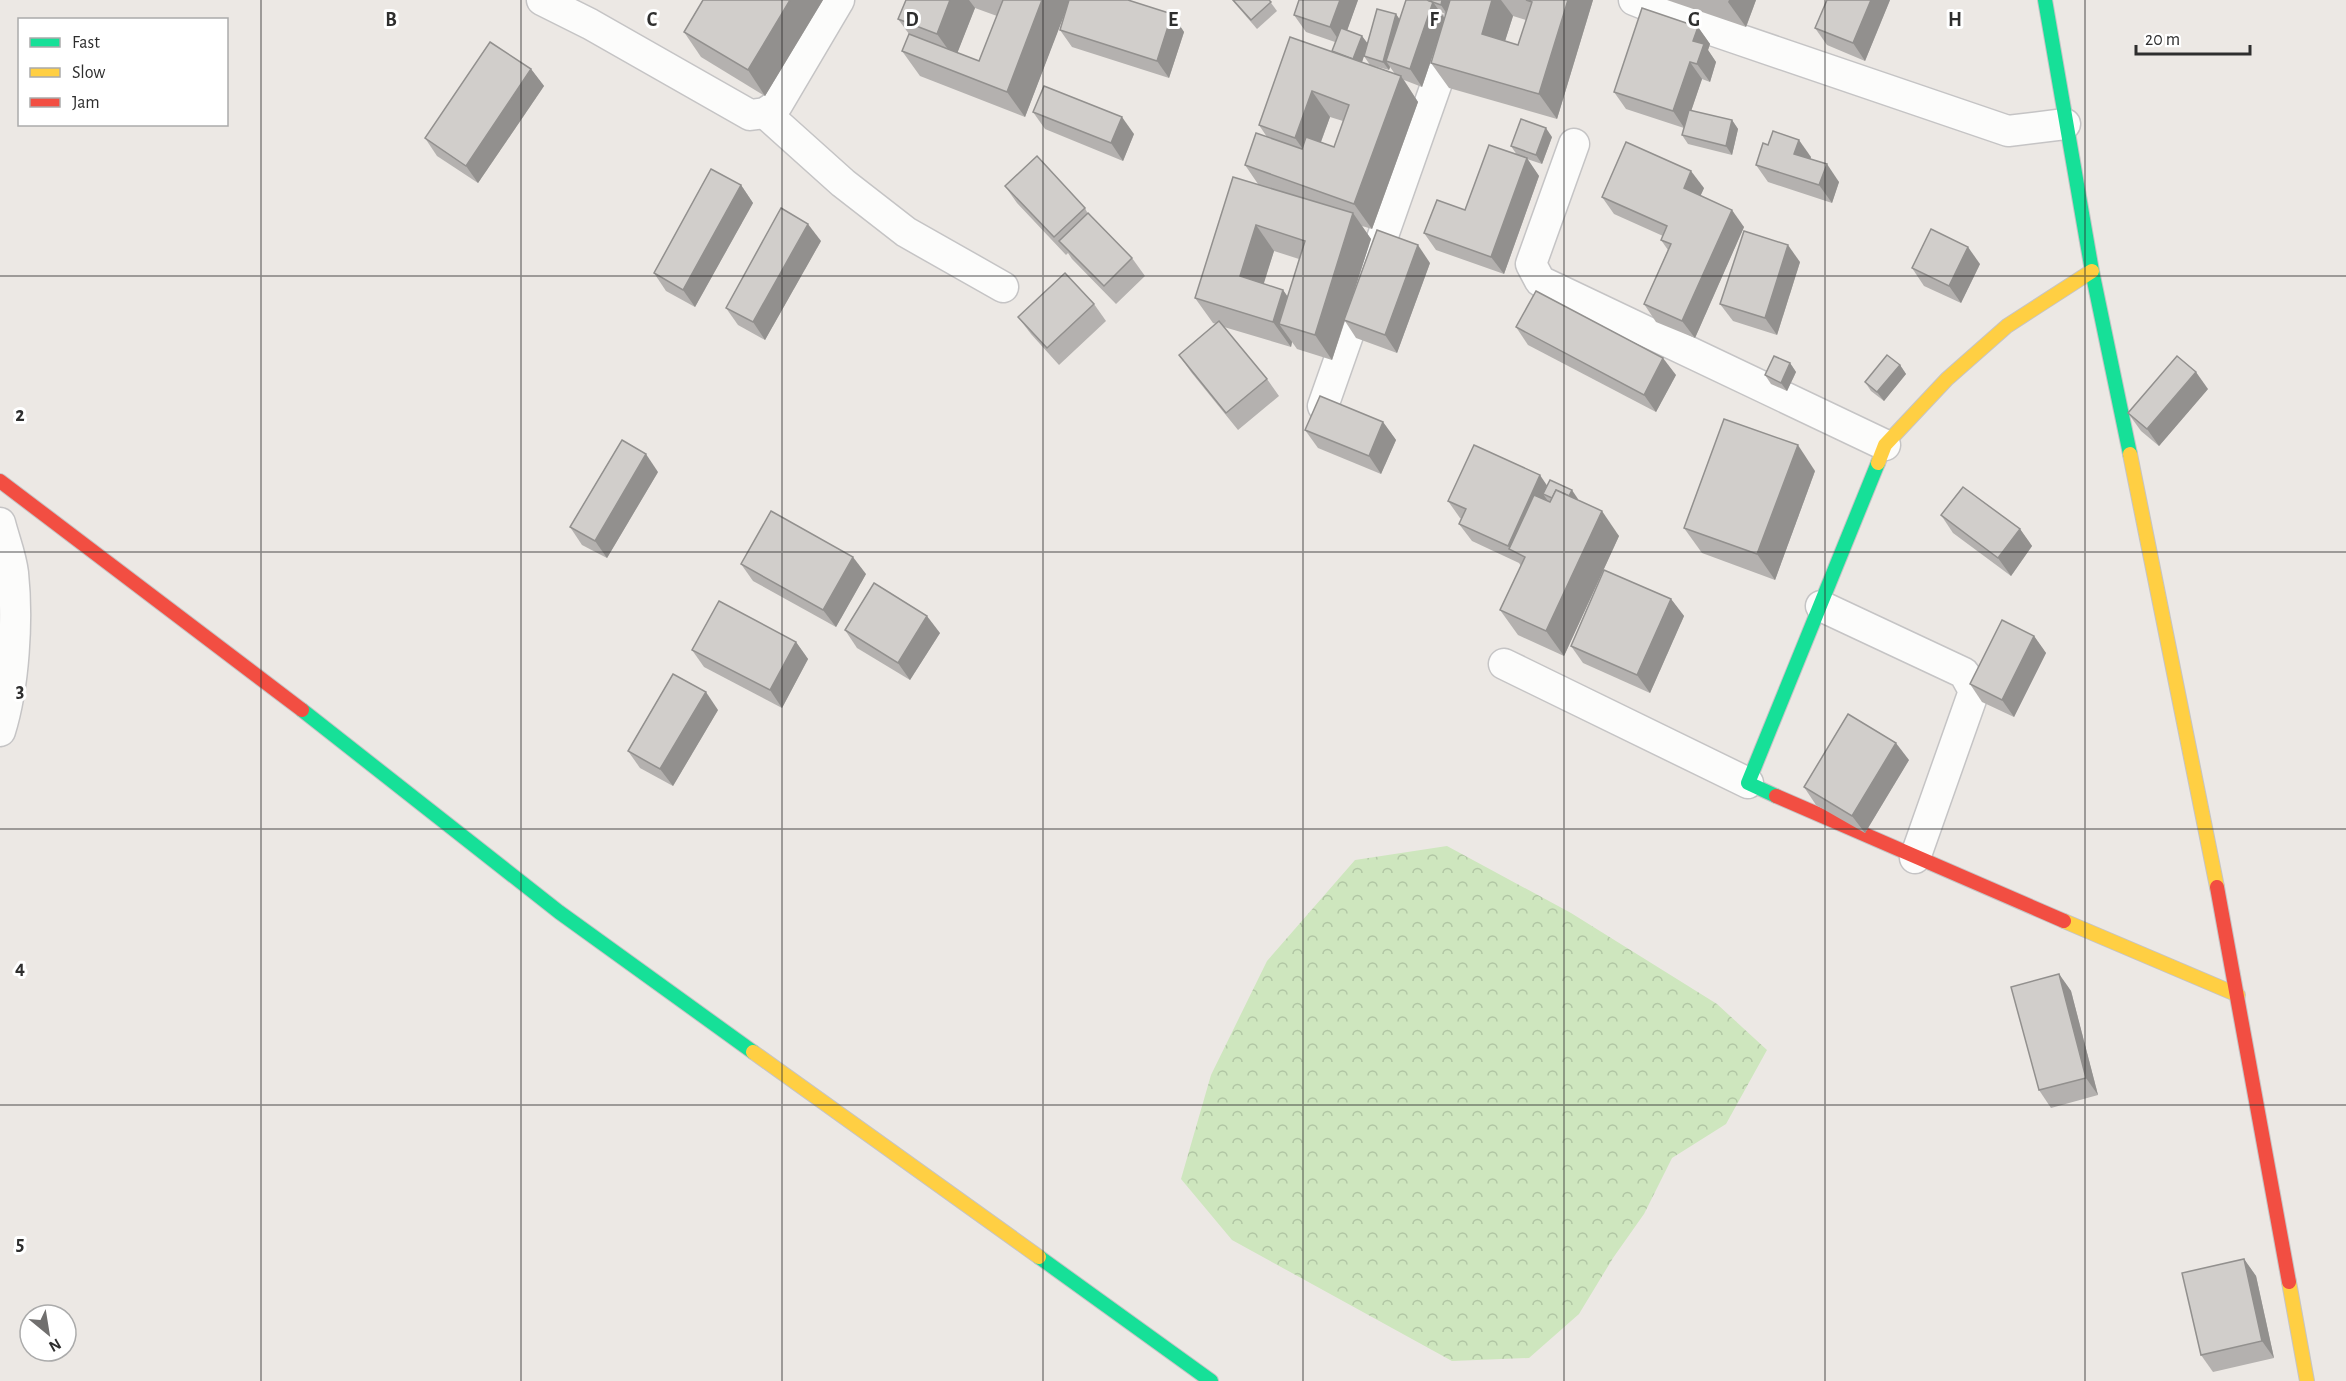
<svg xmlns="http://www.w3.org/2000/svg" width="2346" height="1381" font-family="'Alegreya Sans',sans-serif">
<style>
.forest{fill:url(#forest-crowns)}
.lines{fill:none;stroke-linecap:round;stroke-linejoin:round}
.street-casing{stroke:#c5c4c5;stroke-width:33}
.fast-casing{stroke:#c5c4c5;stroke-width:16}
.slow-casing{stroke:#c5c4c5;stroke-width:16}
.jam-casing{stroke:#c5c4c5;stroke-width:16}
.street{stroke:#fcfcfb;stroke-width:30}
.fast{stroke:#16e098;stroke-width:14}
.slow{stroke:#ffcf43;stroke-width:14}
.jam{stroke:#f24e42;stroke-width:14}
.wall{fill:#b4b1af;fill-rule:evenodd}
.shaded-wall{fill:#92908e}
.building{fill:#d1cecb;stroke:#92908e;stroke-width:1.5}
.grid{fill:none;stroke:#2e2e2e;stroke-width:1.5;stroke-opacity:0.55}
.grid-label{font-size:20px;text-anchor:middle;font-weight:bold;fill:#2e2e2e;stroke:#fff;stroke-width:6;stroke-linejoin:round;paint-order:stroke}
</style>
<defs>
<pattern id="forest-crowns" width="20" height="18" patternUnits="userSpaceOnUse" patternTransform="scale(1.5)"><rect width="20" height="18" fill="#cee6be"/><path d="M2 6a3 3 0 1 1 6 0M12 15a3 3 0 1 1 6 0" fill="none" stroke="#b1c6a4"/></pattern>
</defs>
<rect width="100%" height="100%" fill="#ece8e4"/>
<polygon class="forest" points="1447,846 1571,913 1717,1004 1767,1050 1726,1124 1672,1158 1644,1214 1613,1258 1579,1314 1529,1358 1452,1361 1232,1240 1181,1179 1211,1075 1267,961 1355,860"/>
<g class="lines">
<g class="street-casing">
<g id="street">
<polyline points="542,0 590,24 750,115 765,113 777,105 839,0"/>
<polyline points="1634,0 1697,25 2008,131 2065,124"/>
<polyline points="765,113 843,183 906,232 1003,287"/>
<polyline points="1574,144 1531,264 1540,281 1885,445"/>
<polyline points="1323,406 1466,0"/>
<path d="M 0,523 C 4,539 11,556 13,573 C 18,620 14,686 0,731"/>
<polyline points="1821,606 1964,673 1974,691 1915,858"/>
<polyline points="1504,664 1748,783"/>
</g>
</g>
<g class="fast-casing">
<g id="fast">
<polyline points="2045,0 2092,271 2130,454"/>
<polyline points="302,710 559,912 753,1052"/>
<polyline points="1776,796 1748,783 1878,463"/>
<polyline points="1039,1257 1211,1381"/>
</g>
</g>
<g class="slow-casing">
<g id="slow">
<polyline points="2130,454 2217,887"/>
<polyline points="1878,463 1885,445 1947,379 2007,326 2092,271"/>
<polyline points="2064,921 2238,995"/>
<polyline points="753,1052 1039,1257"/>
<polyline points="2289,1282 2307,1381"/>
</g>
</g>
<g class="jam-casing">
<g id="jam">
<polyline points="0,481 302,710"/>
<polyline points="1776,796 2064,921"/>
<polyline points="2217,887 2289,1282"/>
</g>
</g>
<use href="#street" class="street"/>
<use href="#fast" class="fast"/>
<use href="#slow" class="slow"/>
<use href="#jam" class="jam"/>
</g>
<g class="wall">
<polygon points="703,0 823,0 765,96 701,57 684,32"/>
<path d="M 906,0 L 1128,0 L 1172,14 L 1184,32 L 1169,78 L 1072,47 L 1060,30 L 1066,9 L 1025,117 L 920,76 L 902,51 L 909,34 L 898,19 ZM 975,8 L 997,16 L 979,61 L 957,53 Z"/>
<polygon points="1232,0 1269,0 1277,11 1257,29"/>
<path d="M 1299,0 L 1358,0 L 1347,30 L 1362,36 L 1367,43 L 1396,14 L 1400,20 L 1406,0 L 1593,0 L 1557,119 L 1449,88 L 1431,63 L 1436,46 L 1422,87 L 1404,80 L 1418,102 L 1372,229 L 1362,226 L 1371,239 L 1351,301 L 1430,263 L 1397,353 L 1356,338 L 1345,321 L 1332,360 L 1297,349 L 1292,342 L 1291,347 L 1224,327 L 1267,379 L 1279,396 L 1238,430 L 1191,372 L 1179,355 L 1216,324 L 1213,323 L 1195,298 L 1258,184 L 1245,165 L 1267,137 L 1259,125 L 1333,52 L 1335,42 L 1306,32 L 1294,15 ZM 1441,12 L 1446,14 L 1445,18 ZM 1513,16 L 1526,20 L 1518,45 L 1505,41 ZM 1364,56 L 1370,65 L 1362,62 ZM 1370,65 L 1389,70 L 1390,67 L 1395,74 ZM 1330,117 L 1343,121 L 1334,147 L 1321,142 ZM 1274,251 L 1299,259 L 1288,297 L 1283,290 L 1263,284 Z"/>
<polygon points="1667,0 1756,0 1746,27"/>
<polygon points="1827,0 1890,0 1865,61 1827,45 1815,28"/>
<polygon points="1698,27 1710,44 1708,50 1716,62 1710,82 1702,79 1691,111 1732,120 1738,129 1732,155 1688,144 1682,135 1684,128 1626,109 1614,92"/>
<polygon points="531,69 544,86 478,183 437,156 425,138"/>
<polygon points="1033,112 1134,134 1123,161 1045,129"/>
<polygon points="1552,137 1542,164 1527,159 1539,176 1504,274 1436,250 1424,233 1465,210 1517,155 1511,146"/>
<polygon points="1768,145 1811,157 1810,159 1839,182 1832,203 1768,182 1756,165"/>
<polygon points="741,185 753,203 695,307 666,291 654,273"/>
<polygon points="1005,186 1085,208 1088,214 1132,258 1145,276 1116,304 1072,259 1068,253 1066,255 1017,203"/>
<polygon points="1704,188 1700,196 1744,227 1695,338 1656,322 1644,304 1668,250 1661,240 1663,236 1614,214 1602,197"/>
<polygon points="821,241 765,340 738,325 726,308"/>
<polygon points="1800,262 1777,335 1733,321 1720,304"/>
<polygon points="1980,264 1961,303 1924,286 1912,268"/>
<polygon points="1094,304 1106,321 1059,365 1031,334 1018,317"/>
<polygon points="1516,327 1676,375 1656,412 1528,345"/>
<polygon points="1790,363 1796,372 1787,391 1771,384 1765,375"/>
<polygon points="1900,365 1906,374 1884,401 1871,391 1865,382"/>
<polygon points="2208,389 2159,446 2141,431 2128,413"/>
<polygon points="1383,422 1396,440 1381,474 1318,448 1305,430"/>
<polygon points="1815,471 1775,580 1702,553 1684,528"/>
<polygon points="658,472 607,558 582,545 570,527"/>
<polygon points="1547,486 1578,499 1578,500 1619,536 1564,656 1518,635 1500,610 1521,566 1519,563 1472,541 1459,524 1462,519 1460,518 1448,501"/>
<polygon points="1941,515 2020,529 2032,546 2011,576 1953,533"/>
<polygon points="741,564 866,574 836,627 753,581"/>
<polygon points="1671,599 1684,616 1650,693 1583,663 1571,646"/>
<polygon points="845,630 940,633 910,680 857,648"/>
<polygon points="2034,636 2046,653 2014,717 1982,702 1970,684"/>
<polygon points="796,642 808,659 782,708 704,667 692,650"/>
<polygon points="718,710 673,786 640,768 628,751"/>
<polygon points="1909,760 1865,833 1816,805 1804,787"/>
<polygon points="2059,974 2071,991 2098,1095 2051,1108 2039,1090"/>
<polygon points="2244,1259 2256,1276 2274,1358 2213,1372 2201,1355"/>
</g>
<g class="shaded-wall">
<polygon points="790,0 823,0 765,96 748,70"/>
<polygon points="950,0 969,0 975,8 955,59 937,34"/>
<polygon points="1042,0 1070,0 1025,117 1007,92"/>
<polygon points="1340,0 1358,0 1342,45 1330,27"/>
<polygon points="1442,0 1451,0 1447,14 1441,5"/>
<polygon points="1492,0 1501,0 1513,16 1499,60 1482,34"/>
<polygon points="1568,0 1593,0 1557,119 1539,94"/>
<polygon points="1729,0 1756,0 1746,27 1728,2"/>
<polygon points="1871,0 1890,0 1865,61 1853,43"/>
<polygon points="1433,2 1445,19 1422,87 1410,69"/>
<polygon points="1172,14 1184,32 1169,78 1157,61"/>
<polygon points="1396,14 1402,23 1386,61 1390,67 1389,70 1383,62"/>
<polygon points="1698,27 1710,44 1708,50 1716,62 1710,82 1697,64 1693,41"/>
<polygon points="1362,36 1368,44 1360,68 1353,59"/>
<polygon points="1690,62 1702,79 1685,129 1673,111"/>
<polygon points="531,69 544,86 478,183 466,166"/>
<polygon points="1401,76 1418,102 1372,229 1354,204"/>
<polygon points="1312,91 1330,117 1313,163 1295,138"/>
<polygon points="1122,117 1134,134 1123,161 1111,143"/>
<polygon points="1732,120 1738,129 1732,155 1726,146"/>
<polygon points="1546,128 1552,137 1542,164 1536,155"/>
<polygon points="1799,140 1811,157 1806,171 1794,154"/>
<polygon points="1527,158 1539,176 1504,274 1491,257"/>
<polygon points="1827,164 1839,182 1832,203 1819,185"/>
<polygon points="1691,171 1704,188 1696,206 1684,188"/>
<polygon points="741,185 753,203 695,307 683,290"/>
<polygon points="1732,210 1744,227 1695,338 1682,321"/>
<polygon points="1353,213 1371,239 1332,360 1315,335"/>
<polygon points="808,224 821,241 765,340 753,322"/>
<polygon points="1256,225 1274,251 1258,302 1240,276"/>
<polygon points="1418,245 1430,263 1397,353 1385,335"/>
<polygon points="1788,245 1800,262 1777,335 1765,318"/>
<polygon points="1968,247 1980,264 1961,303 1949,286"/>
<polygon points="1283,290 1300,315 1279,324 1292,342 1291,347 1273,322"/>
<polygon points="1663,358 1676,375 1656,412 1644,395"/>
<polygon points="1790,363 1796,372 1787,391 1781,383"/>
<polygon points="1900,365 1906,374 1884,401 1877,392"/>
<polygon points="2196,372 2208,389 2159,446 2147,429"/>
<polygon points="1383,422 1396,440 1381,474 1369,456"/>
<polygon points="1798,445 1815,471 1775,580 1757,554"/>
<polygon points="646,454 658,472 607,558 595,541"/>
<polygon points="1540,475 1552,493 1543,494 1548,501 1510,549 1508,546"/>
<polygon points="1572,490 1578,499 1572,514 1565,505"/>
<polygon points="1602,511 1619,536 1564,656 1546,631"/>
<polygon points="2020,529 2032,546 2011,576 1998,558"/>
<polygon points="853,557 866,574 836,627 823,610"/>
<polygon points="1671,599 1684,616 1650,693 1637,675"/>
<polygon points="927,616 940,633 910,680 898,663"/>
<polygon points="2034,636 2046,653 2014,717 2002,700"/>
<polygon points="796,642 808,659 782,708 770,690"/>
<polygon points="706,692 718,710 673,786 660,769"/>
<polygon points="1896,743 1909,760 1865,833 1852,816"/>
<polygon points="2059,974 2071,991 2098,1095 2086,1078"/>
<polygon points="2244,1259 2256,1276 2274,1358 2262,1341"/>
</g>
<g class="building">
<polygon points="703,0 790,0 748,70 684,32"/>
<polygon points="906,0 950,0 937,34 898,19"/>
<polygon points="1003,0 1042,0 1007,92 902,51 909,34 979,61"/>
<polygon points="1069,0 1128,0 1172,14 1157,61 1060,30"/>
<polygon points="1233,0 1269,0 1271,2 1251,20"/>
<polygon points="1299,0 1340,0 1330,27 1294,15"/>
<polygon points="1406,0 1427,0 1433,2 1410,69 1386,61"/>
<polygon points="1427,0 1442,0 1441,5"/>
<polygon points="1450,0 1492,0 1482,34 1518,45 1532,2 1526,0 1568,0 1539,94 1431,63"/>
<polygon points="1827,0 1871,0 1853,43 1815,28"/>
<polygon points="1642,8 1698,27 1693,41 1704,44 1697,64 1690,62 1673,111 1614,92"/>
<polygon points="1377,9 1396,14 1383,62 1364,56"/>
<polygon points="1341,28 1362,36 1353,59 1332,51"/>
<polygon points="1290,37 1401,76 1354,204 1245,165 1256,133 1302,149 1306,137 1334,147 1349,105 1312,91 1295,138 1259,125"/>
<polygon points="490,42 531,69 466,166 425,138"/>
<polygon points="1044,86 1122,117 1111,143 1033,112"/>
<polygon points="1689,110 1732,120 1726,146 1682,135"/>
<polygon points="1521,119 1546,128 1536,155 1511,146"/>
<polygon points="1773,131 1799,140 1794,154 1827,164 1819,185 1756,165 1763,143 1768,145"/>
<polygon points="1626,142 1691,171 1684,188 1732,210 1682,321 1644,304 1671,244 1661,240 1667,226 1602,197"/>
<polygon points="1489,145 1527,158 1491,257 1424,233 1437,200 1465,210"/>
<polygon points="1037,156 1085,208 1054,237 1005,186"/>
<polygon points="711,169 741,185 683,290 654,273"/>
<polygon points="1233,177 1353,213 1315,335 1279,324 1305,241 1256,225 1240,276 1283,290 1273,322 1195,298"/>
<polygon points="781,208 808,224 753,322 726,308"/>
<polygon points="1088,213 1132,258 1104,286 1059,241"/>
<polygon points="1931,229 1968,247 1949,286 1912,268"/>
<polygon points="1377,230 1418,245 1385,335 1344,320"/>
<polygon points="1744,231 1788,245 1765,318 1720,304"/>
<polygon points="1065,273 1094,304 1047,348 1018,317"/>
<polygon points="1536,291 1663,358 1644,395 1516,327"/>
<polygon points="1219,321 1267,379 1226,413 1179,355"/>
<polygon points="1887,355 1900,365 1877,392 1865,382"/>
<polygon points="1774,356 1790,363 1781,383 1765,375"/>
<polygon points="2177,356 2196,372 2147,429 2128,413"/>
<polygon points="1320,396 1383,422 1369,456 1305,430"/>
<polygon points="1724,419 1798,445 1757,554 1684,528"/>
<polygon points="622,440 646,454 595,541 570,527"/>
<polygon points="1474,445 1540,475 1508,546 1459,524 1466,509 1448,501"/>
<polygon points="1550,480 1572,490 1569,496 1556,490 1552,498 1543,494"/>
<polygon points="1963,487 2020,529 1998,558 1941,515"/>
<polygon points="1556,490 1602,511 1546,631 1500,610 1525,557 1509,549 1534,495 1550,502"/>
<polygon points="771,511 853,557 823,610 741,564"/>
<polygon points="1604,570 1671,599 1637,675 1571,646"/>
<polygon points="874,583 927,616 898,663 845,630"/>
<polygon points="719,601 796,642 770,690 692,650"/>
<polygon points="2002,620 2034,636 2002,700 1970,684"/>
<polygon points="673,674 706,692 660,769 628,751"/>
<polygon points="1848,714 1896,743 1852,816 1804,787"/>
<polygon points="2059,974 2086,1078 2039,1090 2011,987"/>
<polygon points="2244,1259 2262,1341 2201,1355 2182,1273"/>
</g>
<path class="grid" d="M 261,0 L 261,1381M 521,0 L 521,1381M 782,0 L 782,1381M 1043,0 L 1043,1381M 1303,0 L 1303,1381M 1564,0 L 1564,1381M 1825,0 L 1825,1381M 2085,0 L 2085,1381M 0,276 L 2346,276M 0,552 L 2346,552M 0,829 L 2346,829M 0,1105 L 2346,1105"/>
<g class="grid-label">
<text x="391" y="26">B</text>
<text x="652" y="26">C</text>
<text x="912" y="26">D</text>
<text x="1173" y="26">E</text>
<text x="1434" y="26">F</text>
<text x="1694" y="26">G</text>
<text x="1955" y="26">H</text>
<text x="20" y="421">2</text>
<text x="20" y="697">3</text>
<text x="20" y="974">4</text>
<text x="20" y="1250">5</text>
</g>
<rect x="18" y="18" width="210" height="108" fill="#ffffff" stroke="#ababab" stroke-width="1.5"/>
<rect x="30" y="38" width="30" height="9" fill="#16e098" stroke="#ababab" stroke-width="1.5"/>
<text x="72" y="48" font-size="18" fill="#2e2e2e">Fast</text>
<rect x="30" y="68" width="30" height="9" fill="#ffcf43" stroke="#ababab" stroke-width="1.5"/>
<text x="72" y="78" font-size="18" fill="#2e2e2e">Slow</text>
<rect x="30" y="98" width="30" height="9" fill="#f24e42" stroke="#ababab" stroke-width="1.5"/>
<text x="72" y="108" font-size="18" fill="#2e2e2e">Jam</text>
<g transform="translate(48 1333) rotate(150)"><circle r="28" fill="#ffffff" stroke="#ababab" stroke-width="1.5"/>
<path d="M0-4.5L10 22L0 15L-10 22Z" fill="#706f6e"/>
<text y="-9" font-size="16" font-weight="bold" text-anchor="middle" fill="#2e2e2e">N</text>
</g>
<path d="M2136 45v9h114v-9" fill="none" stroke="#2e2e2e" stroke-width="3"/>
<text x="2145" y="45" font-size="18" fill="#2e2e2e" stroke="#ffffff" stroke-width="4.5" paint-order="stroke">20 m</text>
</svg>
